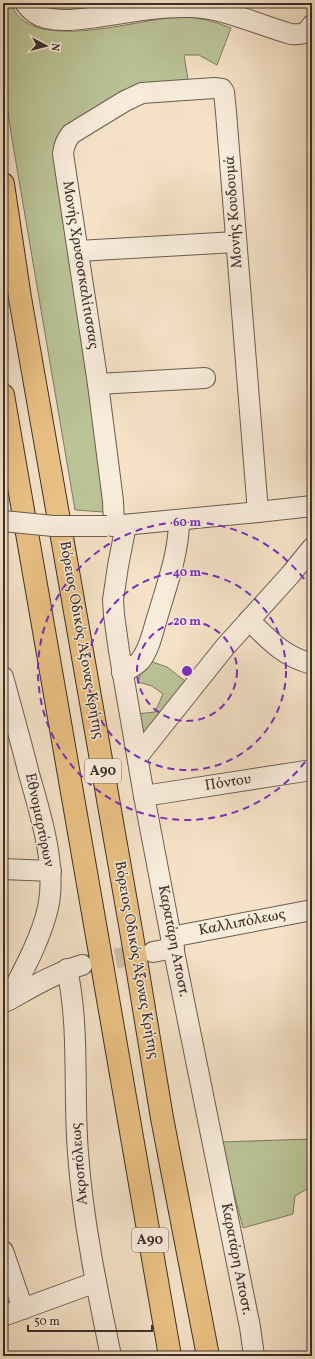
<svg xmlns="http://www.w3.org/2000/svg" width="315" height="1359" font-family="Vollkorn,serif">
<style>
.green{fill:#bac497;stroke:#7c7a60}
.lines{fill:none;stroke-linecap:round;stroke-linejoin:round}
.minor-tunnel{stroke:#d0bea8;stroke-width:20;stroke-dasharray:20 10;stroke-linecap:butt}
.minor-casing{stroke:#6b5c51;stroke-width:22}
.highway-casing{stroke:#3d2f2a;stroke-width:24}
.minor{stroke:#f8ecdb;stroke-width:20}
.highway{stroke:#eac184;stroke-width:22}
.minor-bridge-casing{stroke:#6b5c51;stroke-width:22;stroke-linecap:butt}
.minor-bridge{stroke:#f8ecdb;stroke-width:20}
.ring{fill:none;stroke:#7b2cbf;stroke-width:2;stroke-dasharray:7 5}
.labels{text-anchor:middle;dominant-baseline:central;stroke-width:3;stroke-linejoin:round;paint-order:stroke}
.shield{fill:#f8ecdb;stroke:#75685f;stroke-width:1}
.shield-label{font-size:14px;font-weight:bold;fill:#3d2f2a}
.street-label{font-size:15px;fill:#3d2f2a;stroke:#f8ecdb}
.centre{fill:#7b2cbf;stroke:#f8ecdb;stroke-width:2}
.ring-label{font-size:12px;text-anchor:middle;font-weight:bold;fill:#7b2cbf;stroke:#f8ecdb;stroke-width:3;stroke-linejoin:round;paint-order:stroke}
</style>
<rect width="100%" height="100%" fill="#f5e2c7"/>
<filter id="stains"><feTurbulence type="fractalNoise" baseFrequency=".005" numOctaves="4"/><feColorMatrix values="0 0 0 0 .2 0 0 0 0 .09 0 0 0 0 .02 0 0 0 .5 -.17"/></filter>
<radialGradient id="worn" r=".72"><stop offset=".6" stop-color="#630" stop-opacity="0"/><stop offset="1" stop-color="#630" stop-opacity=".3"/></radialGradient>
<g class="green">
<path d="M 3,3 L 11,3 C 27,54 131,21 169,18 C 194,16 208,19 231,28 L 217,65 L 199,55 L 184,55 L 188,80 L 174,85 L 67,131 L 97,452 L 104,512 L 75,510 L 11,133 L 3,75 Z"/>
<polygon points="144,659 167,667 185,681 146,734 143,735 137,714 155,712 163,694 152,686 138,682"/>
<polygon points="312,1139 312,1186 295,1196 293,1214 243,1228 221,1142"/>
</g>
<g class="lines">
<polyline class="minor-tunnel" points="86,964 151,952"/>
<g class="minor-casing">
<g id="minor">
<path d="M 25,3 C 30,10 37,16 46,18 C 63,22 81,19 98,17 C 128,12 160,6 191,7 C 225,8 258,25 291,34 C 301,35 306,34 312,25"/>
<polyline points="78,251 236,242"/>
<polyline points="98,384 205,378"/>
<polyline points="126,525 118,566 113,600 114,615 119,651 144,796 171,937 250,1327 254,1356"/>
<polyline points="113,526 258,512 312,506"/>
<path d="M 114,526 L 113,501 L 98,384 L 63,154 C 64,145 66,141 71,134 L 125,101 L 142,93 L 214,88 L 222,89 L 224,92 L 226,112 L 258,512"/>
<path d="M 249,620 C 270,641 283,656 312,664"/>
<path d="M 122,673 C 129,669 135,666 140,661 C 150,649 153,630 158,615 C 167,584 179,553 179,520"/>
<path d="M 3,677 C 12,710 21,742 29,774 C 41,816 57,866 48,908 C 40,941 23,971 8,1000"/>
<polyline points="138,756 225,647 290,575 312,548"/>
<polyline points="144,796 312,770"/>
<polyline points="3,869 51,871"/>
<polyline points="171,937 312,910"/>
<polyline points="153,952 174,948"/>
<path d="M 67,969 C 80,1029 73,1092 78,1153 C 83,1222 97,1289 111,1356"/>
<path d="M 7,1001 C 32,987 55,973 82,965"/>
<polyline points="3,1251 23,1309"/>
<polyline points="3,1316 96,1282"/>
</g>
</g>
<g class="highway-casing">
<g id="highway">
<polyline points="3,184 20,298 132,936 162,1118 208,1356"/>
<polyline points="3,395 170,1356"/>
</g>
</g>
<use href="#minor" class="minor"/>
<use href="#highway" class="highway"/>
<g class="minor-bridge-casing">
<polyline id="minor-bridge" points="3,521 53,526 107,526"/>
</g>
<use href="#minor-bridge" class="minor-bridge"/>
</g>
<g class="ring">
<circle cx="187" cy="671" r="50"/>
<circle cx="187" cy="671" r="99"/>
<path d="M312 752A149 149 0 1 1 312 590"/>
</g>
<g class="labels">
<g class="shield">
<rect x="85" y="759" width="36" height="24" rx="3"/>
<rect x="132" y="1228" width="36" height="24" rx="3"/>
</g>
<g class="shield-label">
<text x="103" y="771">Α90</text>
<text x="150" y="1240">Α90</text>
</g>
<g class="street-label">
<text transform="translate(234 212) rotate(-94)">Μονής Κουδουμά</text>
<text transform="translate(80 265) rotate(81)">Μονής Χρυσοσκαλίτισσας</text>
<text transform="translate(81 640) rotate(80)">Βόρειος Οδικός Άξονας Κρήτης</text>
<text transform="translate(228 783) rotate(-9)">Πόντου</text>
<text transform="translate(39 820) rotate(78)">Εθνομαρτύρων</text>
<text transform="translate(242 923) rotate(-11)">Καλλιπόλεως</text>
<text transform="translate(173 941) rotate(79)">Καρατάρη Αποστ.</text>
<text transform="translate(136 960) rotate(80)">Βόρειος Οδικός Άξονας Κρήτης</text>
<text transform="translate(80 1164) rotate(-95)">Ακροπόλεως</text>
<text transform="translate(236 1259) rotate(79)">Καρατάρη Αποστ.</text>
</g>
</g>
<circle cx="187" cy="671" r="6" class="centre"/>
<g class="ring-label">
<text x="187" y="526">60 m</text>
<text x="187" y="576">40 m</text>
<text x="187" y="625">20 m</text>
</g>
<rect width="315" height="1359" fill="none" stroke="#f5e2c7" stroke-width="16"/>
<rect x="4" y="4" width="307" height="1351" fill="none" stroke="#3d2f2a" stroke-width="2"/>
<rect x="8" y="8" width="299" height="1343" fill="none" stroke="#3d2f2a"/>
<g transform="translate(46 46) rotate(97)" stroke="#f8ecdb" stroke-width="3" paint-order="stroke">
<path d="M0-3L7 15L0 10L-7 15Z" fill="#3d2f2a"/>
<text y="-6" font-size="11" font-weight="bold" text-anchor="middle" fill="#3d2f2a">N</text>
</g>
<path d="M28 1325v6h124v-6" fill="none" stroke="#3d2f2a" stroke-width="2"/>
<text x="34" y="1325" font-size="12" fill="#3d2f2a" stroke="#f8ecdb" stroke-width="3" paint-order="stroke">50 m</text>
<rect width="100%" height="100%" filter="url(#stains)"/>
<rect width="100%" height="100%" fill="url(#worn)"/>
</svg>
